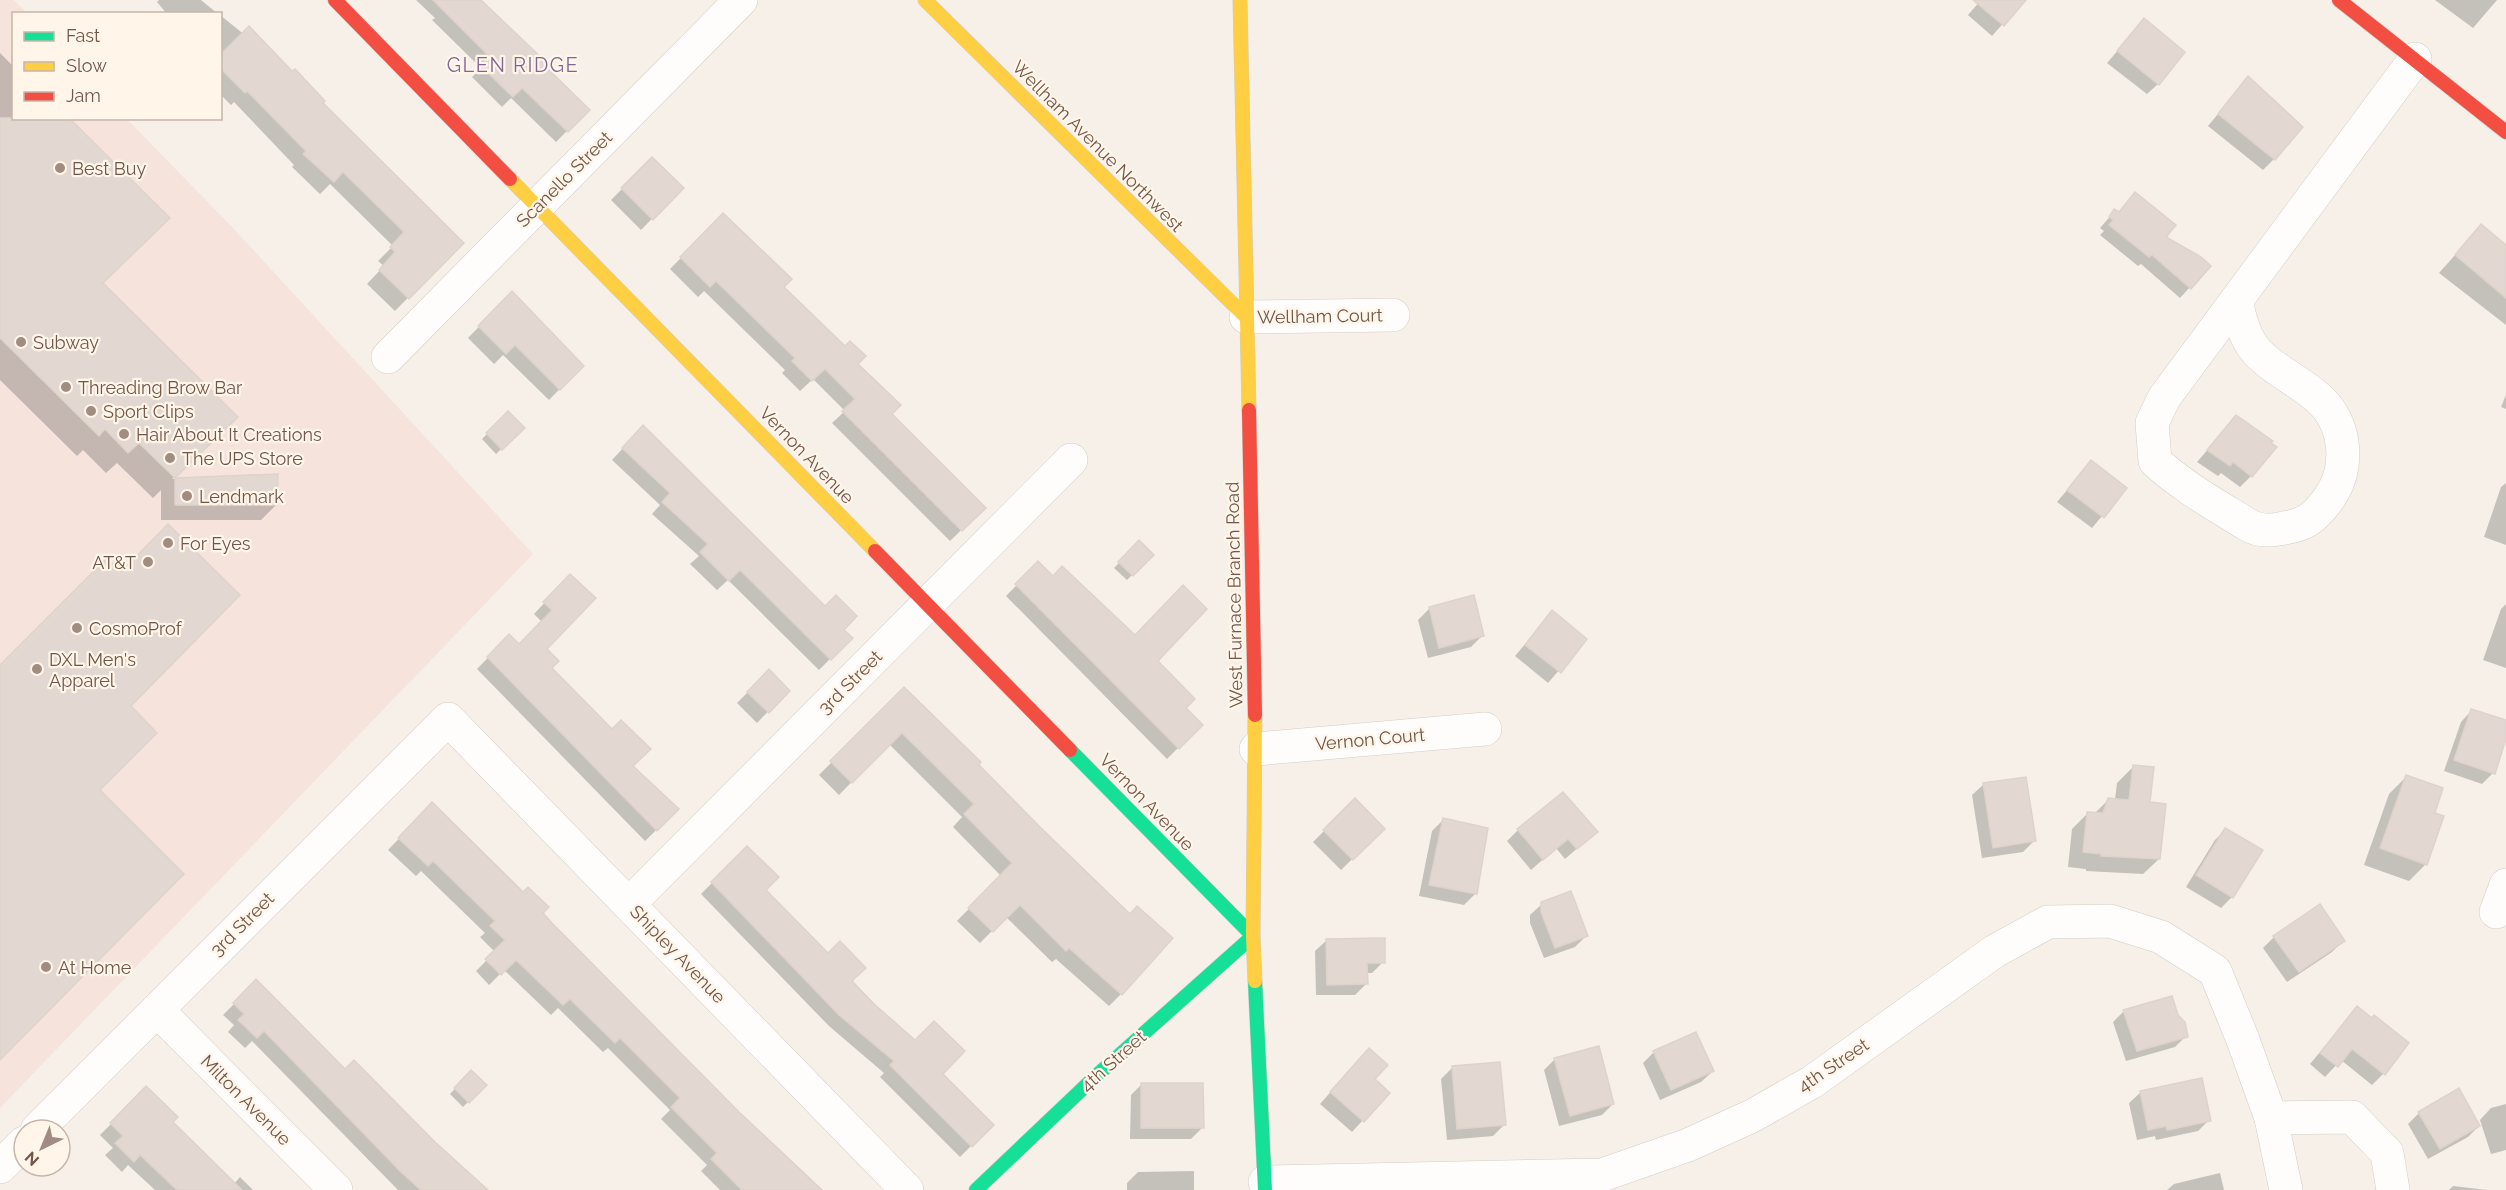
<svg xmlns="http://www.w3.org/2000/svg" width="2506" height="1190" font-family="Raleway,sans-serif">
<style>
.commercial{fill:#f6e4dc}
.shadow{fill:#0003}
.building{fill:#e2d8d1;stroke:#ded3cb;stroke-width:1.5}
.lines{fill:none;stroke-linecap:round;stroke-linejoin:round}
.street-casing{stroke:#d4ccc6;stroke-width:34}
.fast-casing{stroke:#d4ccc6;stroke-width:15}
.slow-casing{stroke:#d4ccc6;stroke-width:15}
.jam-casing{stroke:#d4ccc6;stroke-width:15}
.street{stroke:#fefdfc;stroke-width:33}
.fast{stroke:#16e098;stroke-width:14}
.slow{stroke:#ffcf43;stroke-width:14}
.jam{stroke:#f24e42;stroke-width:14}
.poi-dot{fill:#a18c82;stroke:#fff5e9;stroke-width:2}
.labels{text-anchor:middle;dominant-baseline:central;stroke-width:4.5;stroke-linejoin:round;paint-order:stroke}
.street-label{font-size:18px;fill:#73564a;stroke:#fff5e9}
.poi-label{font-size:18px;fill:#73564a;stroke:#fff5e9;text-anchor:start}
.neighbourhood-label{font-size:20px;letter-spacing:1.5px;fill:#836696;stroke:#fff5e9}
</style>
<rect width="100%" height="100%" fill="#f6f0e9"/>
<polygon class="commercial" points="0,0 14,0 27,13 14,14 14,118 127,119 235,230 533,554 0,1108"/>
<g class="shadow">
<polygon points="159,0 201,0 218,14 167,14 157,2"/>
<polygon points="416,0 479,0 588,110 556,142 511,98 502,107 472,77 481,68 432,20 435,18"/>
<polygon points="1981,0 2024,0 1992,36 1968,15"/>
<polygon points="2435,0 2497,0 2473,28"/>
<polygon points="220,15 292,73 462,243 395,311 367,284 384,266 378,261 393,246 330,184 320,194 292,167 294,165 234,102 231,105 220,94"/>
<polygon points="2144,20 2158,84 2147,94 2107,63"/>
<polygon points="0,53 14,67 14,118 101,283 235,417 172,479 276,475 276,505 261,520 161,520 161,490 153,498 117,463 106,473 83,450 77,456 0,380"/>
<polygon points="2248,78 2274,159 2263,170 2208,126"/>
<polygon points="652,159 682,188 641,230 611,200"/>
<polygon points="2115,211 2163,238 2209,266 2180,298 2141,264 2138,266 2100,235 2104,231 2100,228"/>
<polygon points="723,215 782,287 856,364 890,414 984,508 950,541 832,423 845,411 813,379 800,391 782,373 785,370 704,291 698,297 670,269"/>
<polygon points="2481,226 2506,246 2506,325 2439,273"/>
<polygon points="512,293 582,366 549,400 503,355 494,364 468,338"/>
<polygon points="2506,395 2506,409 2501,407"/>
<polygon points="508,413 523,428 496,454 482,439"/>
<polygon points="2236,417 2251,476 2240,487 2221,473 2218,476 2197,462"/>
<polygon points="643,427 851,638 819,670 728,580 717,590 690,564 699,556 652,514 660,505 612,460"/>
<polygon points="2091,462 2125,489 2092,528 2057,502"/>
<polygon points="2506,483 2506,545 2484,537 2501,487"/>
<polygon points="1139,542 1152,555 1127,580 1114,568"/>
<polygon points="1038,563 1053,578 1135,637 1156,661 1184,708 1201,725 1167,759 1006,596"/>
<polygon points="570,576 545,649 550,668 631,766 677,810 645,841 477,669 509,636 519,646 542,622 534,614"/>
<polygon points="2506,604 2506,668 2483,660 2501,609"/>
<polygon points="1430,608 1482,636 1471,647 1428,658 1418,620"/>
<polygon points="1552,612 1585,640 1548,683 1515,656"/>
<polygon points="769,671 788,691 757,723 737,703"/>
<polygon points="904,689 977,765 1121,994 1109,1006 1056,959 1052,962 1006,917 980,943 957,921 1001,876 953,827 962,817 889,744 839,795 819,775"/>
<polygon points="2472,710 2506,722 2506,734 2493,773 2482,784 2444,771 2461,722"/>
<polygon points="2133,767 2148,804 2159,859 2143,874 2086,871 2086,869 2068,867 2072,829 2088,813 2094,814 2108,800 2115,800 2117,783"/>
<polygon points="2406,777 2433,814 2426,864 2409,881 2364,865 2389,794"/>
<polygon points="1984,784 2034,841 2023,852 1982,858 1972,795"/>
<polygon points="1355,800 1383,829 1341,870 1313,842"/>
<polygon points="432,804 738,1113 820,1190 720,1190 701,1171 707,1165 661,1119 670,1110 608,1048 603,1052 558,1008 551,1015 504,970 489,985 476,971 495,952 480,937 485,933 421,871 416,876 388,850"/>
<polygon points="1443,820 1475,894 1464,905 1419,896 1432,831"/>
<polygon points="2226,829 2232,897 2221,908 2186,887 2215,840"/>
<polygon points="1518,830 1596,832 1565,859 1556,848 1531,870 1507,841"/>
<polygon points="747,848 764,890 992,1125 960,1157 880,1077 884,1073 829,1026 701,894"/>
<polygon points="1542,904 1586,936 1575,947 1544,958 1530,923 1530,915"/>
<polygon points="2274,937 2343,941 2332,952 2287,982 2263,948"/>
<polygon points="1327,940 1383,962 1372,973 1366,973 1366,984 1355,995 1316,995 1315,951"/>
<polygon points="256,982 345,1071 470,1190 398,1190 252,1041 245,1048 228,1032 234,1025 223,1015"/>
<polygon points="2357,1008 2383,1074 2372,1085 2341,1060 2325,1077 2310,1064"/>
<polygon points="2124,1011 2186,1036 2175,1047 2126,1061 2113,1022"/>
<polygon points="1654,1052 1713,1071 1701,1082 1660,1100 1643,1063"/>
<polygon points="1555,1059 1613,1104 1602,1115 1559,1126 1544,1070"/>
<polygon points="1358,1061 1388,1093 1352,1132 1320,1104"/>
<polygon points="1452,1068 1504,1125 1493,1136 1447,1140 1441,1079"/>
<polygon points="471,1072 484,1086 463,1107 450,1094"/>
<polygon points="1142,1084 1202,1128 1191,1139 1130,1139 1131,1095"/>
<polygon points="146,1089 171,1122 234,1184 240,1177 253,1190 155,1190 128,1165 122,1172 105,1155 113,1148 100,1135"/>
<polygon points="2141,1092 2209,1120 2198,1131 2156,1140 2155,1136 2137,1140 2129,1103"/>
<polygon points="2506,1104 2506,1150 2491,1154 2480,1120 2491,1108"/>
<polygon points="2419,1113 2479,1126 2468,1137 2428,1159 2408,1124"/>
<polygon points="1194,1171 1194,1190 1127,1190 1127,1183 1138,1172"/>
<polygon points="2220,1173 2224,1190 2167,1190 2174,1184"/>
<polygon points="2453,1186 2487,1190 2449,1190"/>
</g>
<g class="building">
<polygon points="433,0 481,0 547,63 545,66 590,110 568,132 522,88 513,97 481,66 490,57"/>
<polygon points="1973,0 2026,0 2004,26"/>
<polygon points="2144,18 2185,52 2159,85 2117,51"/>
<polygon points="249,26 292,71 295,69 325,101 323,103 464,243 409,299 379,270 395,252 390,247 404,232 343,172 334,182 303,154 306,151 247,91 245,93 220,68 220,55"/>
<polygon points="2248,76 2303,127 2275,160 2218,114"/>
<polygon points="0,118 69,118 170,218 103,283 238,417 175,478 139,443 128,453 105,429 99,436 0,338"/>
<polygon points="652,157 684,188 653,220 621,188"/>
<polygon points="2135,192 2176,225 2166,237 2201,257 2211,266 2191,289 2152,255 2149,257 2109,225 2113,220 2109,217 2114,209 2119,212"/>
<polygon points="723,213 792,279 784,287 845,346 850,341 866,356 858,364 901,405 892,414 986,508 962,531 842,411 855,399 825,369 812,381 792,361 795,358 716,281 710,287 680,257"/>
<polygon points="2481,224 2506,245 2506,298 2455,255"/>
<polygon points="512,291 584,366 560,390 515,345 506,354 478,326"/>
<polygon points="508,411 525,428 502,450 486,433"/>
<polygon points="2236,415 2273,441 2271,443 2277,447 2252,477 2233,462 2230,466 2207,450"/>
<polygon points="643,425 825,606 836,595 857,616 844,630 853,638 831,660 740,570 729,581 700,552 708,544 662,502 670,493 622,448"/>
<polygon points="2091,460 2127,488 2104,518 2067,490"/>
<polygon points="278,474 277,505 175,505 175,478"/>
<polygon points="168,524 240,595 131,706 157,733 100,790 184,874 0,1060 0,665 107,558 121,572"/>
<polygon points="1139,540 1154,555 1133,576 1118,562"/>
<polygon points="1038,561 1053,576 1062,566 1135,635 1183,585 1207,609 1158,661 1195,699 1186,708 1203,725 1179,749 1015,584"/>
<polygon points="570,574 596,598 547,649 559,661 552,668 612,729 621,720 651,749 633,766 679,809 657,831 487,657 509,634 519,644 552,610 543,602"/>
<polygon points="1474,595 1484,636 1439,648 1429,607"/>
<polygon points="1552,610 1587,639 1561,673 1525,645"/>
<polygon points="769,669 790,691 769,713 747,692"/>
<polygon points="904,687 981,762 979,765 1040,827 1130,914 1137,906 1173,938 1122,995 1069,948 1066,951 1020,905 993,932 968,908 1012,863 964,814 974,804 902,733 852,783 830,761"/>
<polygon points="2471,709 2506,720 2506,739 2495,774 2454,760"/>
<polygon points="2133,765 2154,767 2150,802 2166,804 2160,859 2101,856 2101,854 2083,852 2087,812 2103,813 2108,798 2129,800"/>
<polygon points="2406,775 2443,788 2435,813 2444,816 2427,865 2380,848"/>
<polygon points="2026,777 2036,841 1993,848 1983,783"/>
<polygon points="1563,792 1598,832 1577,849 1568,839 1543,860 1517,829"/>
<polygon points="1355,798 1385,829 1353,860 1323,830"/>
<polygon points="432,802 523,892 528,887 549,907 543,913 552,923 739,1112 822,1190 742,1190 711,1159 717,1153 671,1107 680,1098 620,1038 615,1043 570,999 563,1005 516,960 501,975 485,959 505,940 490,926 495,921 433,861 428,866 398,838"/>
<polygon points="1443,818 1488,828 1477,894 1429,885"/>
<polygon points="2225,828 2263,850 2233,898 2196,875"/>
<polygon points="747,846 779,877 766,890 828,953 840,941 866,968 852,981 874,1004 915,1040 934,1021 965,1051 943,1074 994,1125 972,1147 890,1065 894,1061 839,1015 711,882"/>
<polygon points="1571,891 1588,936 1555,948 1541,912 1541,902"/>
<polygon points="2320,904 2345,941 2299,972 2273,936"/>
<polygon points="1385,938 1385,963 1367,963 1368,984 1327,985 1326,939"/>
<polygon points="256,979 345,1069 354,1060 435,1142 488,1190 421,1190 401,1172 264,1031 257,1038 238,1020 244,1014 233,1003"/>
<polygon points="2172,996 2178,1015 2185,1022 2188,1037 2137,1051 2123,1010"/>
<polygon points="2357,1006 2372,1018 2374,1015 2409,1043 2385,1075 2352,1049 2338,1067 2320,1053"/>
<polygon points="1696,1032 1714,1071 1671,1090 1653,1051"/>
<polygon points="1599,1046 1614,1104 1570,1116 1554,1058"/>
<polygon points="1369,1048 1388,1065 1375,1079 1390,1093 1364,1122 1330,1092"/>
<polygon points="1500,1062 1506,1125 1457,1129 1452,1066"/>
<polygon points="471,1070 487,1085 469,1103 454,1088"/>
<polygon points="2202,1078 2211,1121 2167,1130 2166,1126 2148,1130 2140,1091"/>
<polygon points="1141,1083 1203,1083 1204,1128 1141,1128"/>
<polygon points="146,1086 178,1117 173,1122 242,1190 177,1190 140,1155 134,1162 115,1143 123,1136 110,1123"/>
<polygon points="2459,1088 2480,1126 2440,1149 2418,1112"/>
</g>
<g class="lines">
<g class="street-casing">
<g id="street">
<path d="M 2237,303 C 2240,321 2245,339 2258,353 C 2277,373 2308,385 2326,406 C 2346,430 2348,466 2333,492 C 2325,505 2312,521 2297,525 C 2281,529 2263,534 2248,525 C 2216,505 2183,487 2155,461 L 2152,423 L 2164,398 L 2415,59"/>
<polyline points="1246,317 1393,315"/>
<polyline points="388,357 741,0"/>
<polyline points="1256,749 1485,729"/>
<polyline points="629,904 1071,460"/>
<polyline points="2496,912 2506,885"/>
<polyline points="157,1010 336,1190"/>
<polyline points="2271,1118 2352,1117 2387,1153 2393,1190"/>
<polyline points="37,1130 448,719 907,1190"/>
<polyline points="0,1167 24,1143"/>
<polyline points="1265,1182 1602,1175 1688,1145 1752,1116 1812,1082 1995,951 2048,922 2110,921 2161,937 2215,971 2243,1040 2271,1118 2286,1190"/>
</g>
</g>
<g class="fast-casing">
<g id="fast">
<polyline points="1255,981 1265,1190"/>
<polyline points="976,1190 1096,1076 1253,936 1070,750"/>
</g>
</g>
<g class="slow-casing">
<g id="slow">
<polyline points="925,0 1246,317"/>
<polyline points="1240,0 1249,410"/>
<polyline points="510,179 875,551"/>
<polyline points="1255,981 1253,936 1255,715"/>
</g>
</g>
<g class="jam-casing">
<g id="jam">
<polyline points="335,0 510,179"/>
<polyline points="2339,0 2506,132"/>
<polyline points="1249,410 1255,715"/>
<polyline points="875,551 1070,750"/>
</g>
</g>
<use href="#street" class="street"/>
<use href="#fast" class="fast"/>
<use href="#slow" class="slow"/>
<use href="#jam" class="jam"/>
</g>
<g class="poi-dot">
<circle cx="60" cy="168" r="6"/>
<circle cx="21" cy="342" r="6"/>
<circle cx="66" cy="387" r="6"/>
<circle cx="91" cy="411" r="6"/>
<circle cx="124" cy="434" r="6"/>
<circle cx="170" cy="458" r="6"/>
<circle cx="187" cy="496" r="6"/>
<circle cx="168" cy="543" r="6"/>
<circle cx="148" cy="562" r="6"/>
<circle cx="77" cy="628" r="6"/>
<circle cx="37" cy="669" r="6"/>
<circle cx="46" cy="967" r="6"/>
</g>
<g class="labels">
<g class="street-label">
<text transform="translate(1098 146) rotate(45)">Wellham Avenue Northwest</text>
<text transform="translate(564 179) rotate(-45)">Scanello Street</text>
<text transform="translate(1320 316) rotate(-1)">Wellham Court</text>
<text transform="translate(807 455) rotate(46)">Vernon Avenue</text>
<text transform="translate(1234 595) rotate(-91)">West Furnace Branch Road</text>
<text transform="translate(850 682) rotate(-45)">3rd Street</text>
<text transform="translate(1370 739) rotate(-5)">Vernon Court</text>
<text transform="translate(1147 802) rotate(46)">Vernon Avenue</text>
<text transform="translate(242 924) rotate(-45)">3rd Street</text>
<text transform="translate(678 954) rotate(46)">Shipley Avenue</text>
<text transform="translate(1113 1061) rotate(-42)">4th Street</text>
<text transform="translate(1833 1065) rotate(-34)">4th Street</text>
<text transform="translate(246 1100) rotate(45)">Milton Avenue</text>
</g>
<g class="poi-label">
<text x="72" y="168">Best Buy</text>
<text x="33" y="342">Subway</text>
<text x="78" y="387">Threading Brow Bar</text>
<text x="103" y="411">Sport Clips</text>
<text x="136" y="434">Hair About It Creations</text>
<text x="182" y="458">The UPS Store</text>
<text x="199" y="496">Lendmark</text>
<text x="180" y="543">For Eyes</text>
<text x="136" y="562" text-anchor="end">AT&amp;T</text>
<text x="89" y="628">CosmoProf</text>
<text x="49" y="659">DXL Men's<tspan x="49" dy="21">Apparel</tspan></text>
<text x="58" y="967">At Home</text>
</g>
<g class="neighbourhood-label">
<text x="513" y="65">GLEN RIDGE</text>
</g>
</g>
<rect x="12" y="12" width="210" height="108" fill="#fff5e9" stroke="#c7b5a9" stroke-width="1.5"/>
<rect x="24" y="32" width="30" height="9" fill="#16e098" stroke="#c7b5a9" stroke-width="1.5"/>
<text x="66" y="42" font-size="18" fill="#73564a">Fast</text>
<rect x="24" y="62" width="30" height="9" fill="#ffcf43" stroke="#c7b5a9" stroke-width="1.5"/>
<text x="66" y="72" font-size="18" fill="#73564a">Slow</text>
<rect x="24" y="92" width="30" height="9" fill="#f24e42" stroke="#c7b5a9" stroke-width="1.5"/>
<text x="66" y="102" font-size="18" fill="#73564a">Jam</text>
<g transform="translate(42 1148) rotate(223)"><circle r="28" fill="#fff5e9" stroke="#c7b5a9" stroke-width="1.5"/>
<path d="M0-4.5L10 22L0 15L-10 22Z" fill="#a18c82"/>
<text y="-9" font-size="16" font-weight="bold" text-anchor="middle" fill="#73564a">N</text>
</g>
</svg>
